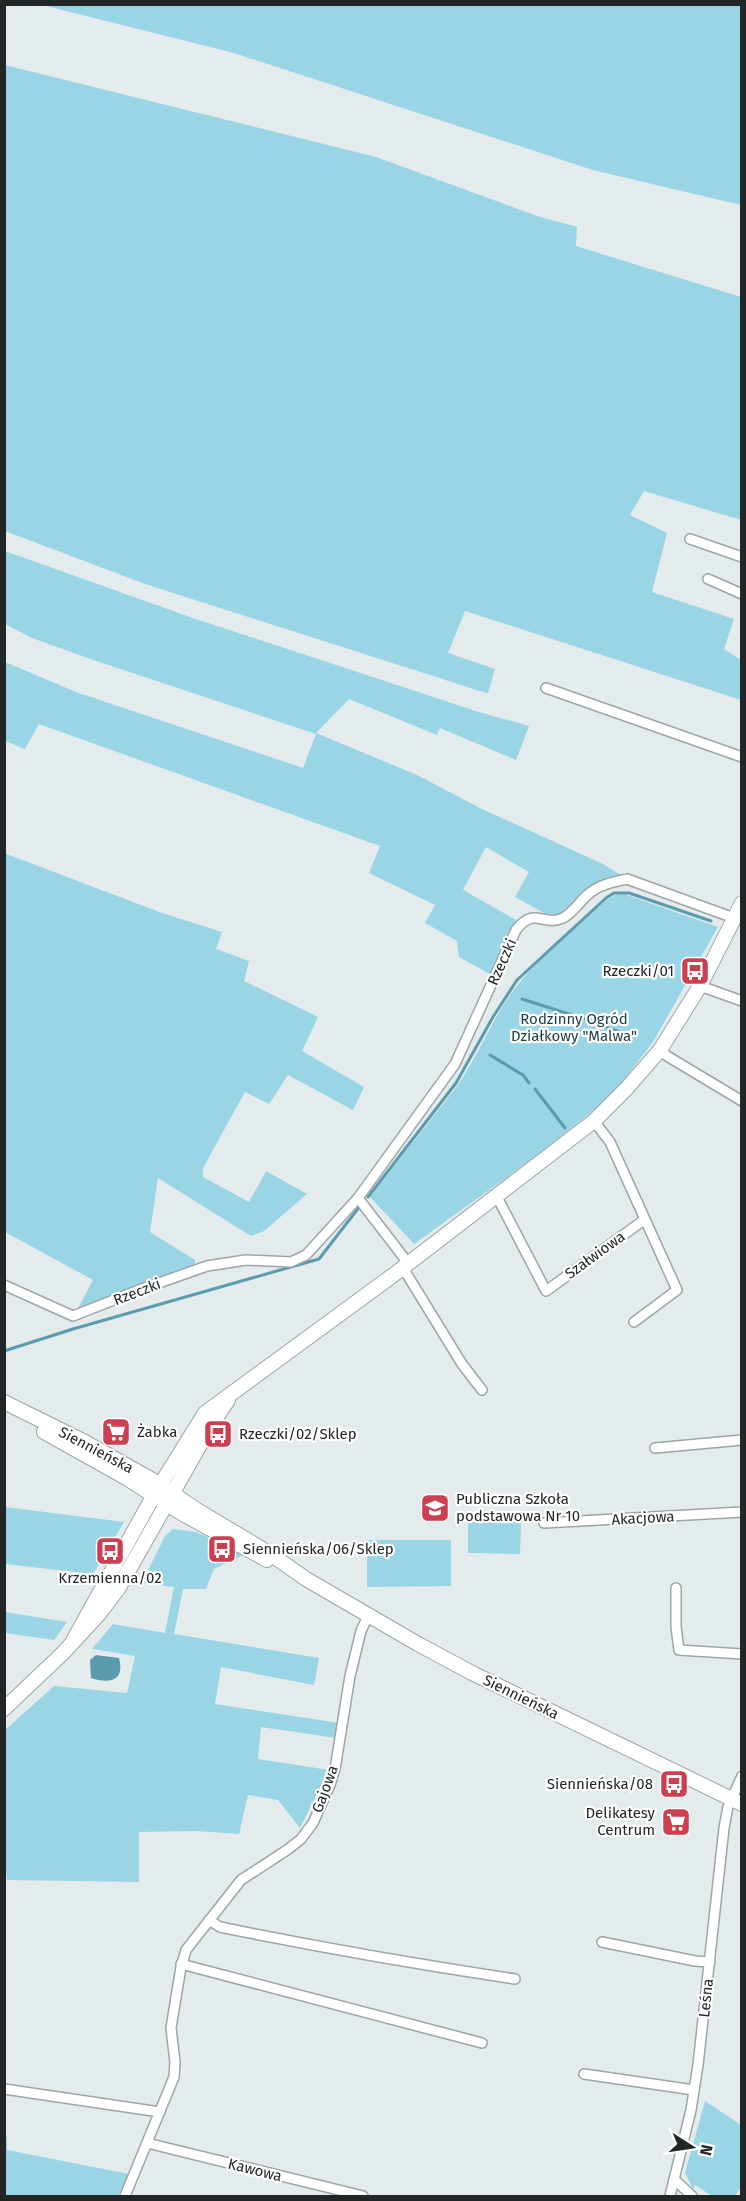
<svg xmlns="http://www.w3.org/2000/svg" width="746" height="2201" font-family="'Fira Sans',sans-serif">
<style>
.green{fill:#99d5e5}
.water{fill:#5a9cad}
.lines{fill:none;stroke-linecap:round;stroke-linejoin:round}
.stream{stroke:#5a9cad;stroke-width:3}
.minor-casing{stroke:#9ea5a7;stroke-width:12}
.secondary-casing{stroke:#9ea5a7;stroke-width:16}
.minor{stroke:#fff;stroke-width:9}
.secondary{stroke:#fff;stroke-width:14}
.labels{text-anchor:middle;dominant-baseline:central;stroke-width:4.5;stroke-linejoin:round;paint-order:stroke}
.street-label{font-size:15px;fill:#232627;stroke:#fff}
.poi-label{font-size:15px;fill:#232627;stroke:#fff;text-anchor:start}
.park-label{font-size:15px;fill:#1a3b43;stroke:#fff}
</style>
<rect width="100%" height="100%" fill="#e3ebed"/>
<g class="green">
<polygon points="42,5 741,5 741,205 593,170 234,53"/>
<polygon points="5,65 376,157 537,216 577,227 576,246 741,297 741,520 644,491 630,515 667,533 652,592 734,619 724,649 741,660 741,700 465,611 448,653 495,669 488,693 483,692 145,584 5,531"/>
<polygon points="5,551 190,617 479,712 529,726 516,760 440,728 437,735 349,699 316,733 417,775 482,809 603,864 627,879 558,914 546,914 515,897 529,872 486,847 463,890 516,920 490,974 459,957 457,941 425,923 435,905 369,873 380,846 39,724 25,749 5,741 5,662 76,692 303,768 316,734 99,662 32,638 5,624"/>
<polygon points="4,853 162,913 222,932 216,949 249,961 244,981 318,1017 302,1051 364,1087 353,1110 288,1075 269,1104 245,1092 203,1168 203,1177 249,1202 266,1171 307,1194 264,1231 251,1236 158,1178 150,1232 195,1260 195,1265 76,1312 93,1280 5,1232"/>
<path d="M 624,894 L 718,927 L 653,1042 L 622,1082 L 600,1105 L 539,1154 L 414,1244 L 370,1197 L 457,1086 C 478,1056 491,1021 513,991 C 538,957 574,930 605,901 L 615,895 Z"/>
<polygon points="5,1507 124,1522 93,1574 5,1564"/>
<polygon points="468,1518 521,1519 520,1554 468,1553"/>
<polygon points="173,1529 196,1532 245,1554 214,1569 206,1589 183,1589 174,1634 319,1658 314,1685 221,1667 215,1704 339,1723 336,1738 261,1727 258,1759 329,1770 300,1828 278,1800 248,1795 239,1834 196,1831 139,1832 139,1882 7,1880 4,1857 4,1731 54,1686 127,1693 135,1656 92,1649 113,1624 165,1633 174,1587 142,1583 165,1536"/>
<polygon points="367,1540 451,1540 451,1586 367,1587"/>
<polygon points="4,1612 5,1612 67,1622 54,1640 5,1633"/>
<polygon points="705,2101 741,2125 741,2187 735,2196 712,2196 695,2185 693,2189 685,2173"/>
<polygon points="5,2136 7,2137 7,2150 129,2174 118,2196 5,2196"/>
</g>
<path class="water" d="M 96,1655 L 119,1658 C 125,1681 110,1684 91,1678 L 90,1660 Z"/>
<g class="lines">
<g class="stream">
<polyline points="522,999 591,1021"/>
<polyline points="598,1024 622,1033"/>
<polyline points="490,1055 523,1075 529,1083"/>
<polyline points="535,1089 565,1128"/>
<polyline points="368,1197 456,1083 493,1017 517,980 606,898 614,893 629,893 711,921"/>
<polyline points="4,1351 73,1329 319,1259 360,1206"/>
</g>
<g class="minor-casing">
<g id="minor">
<polyline points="690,539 742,557"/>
<polyline points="708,579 742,594"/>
<polyline points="546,688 742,757"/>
<polyline points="700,986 742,1001"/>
<polyline points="660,1050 667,1056 742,1101"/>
<polyline points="594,1121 610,1142 677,1290 634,1322"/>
<polyline points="496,1195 546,1291 644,1220"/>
<polyline points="358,1198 408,1263"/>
<polyline points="403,1268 462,1364 482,1390"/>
<path d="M 4,1285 L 73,1316 L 139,1290 L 207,1266 L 246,1260 L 291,1262 L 306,1255 L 358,1198 L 455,1064 L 516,930 C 534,906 543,927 563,918 C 574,912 581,899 591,892 C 601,884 614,882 627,879 L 734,918"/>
<polyline points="655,1448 742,1440"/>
<polyline points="544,1523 742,1512"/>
<polyline points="676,1588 676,1627 679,1650 742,1654"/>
<path d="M 209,1920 L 220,1927 C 318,1947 416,1964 515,1979"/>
<polyline points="602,1942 695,1961 710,1962"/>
<polyline points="181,1964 482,2043"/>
<polyline points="584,2074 694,2090"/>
<polyline points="4,2089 160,2112"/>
<polyline points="147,2143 363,2196"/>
<polyline points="674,2179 692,2196"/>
<polyline points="125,2196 174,2077 175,2062 171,2028 181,1967 186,1950 241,1880 287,1850 301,1839 313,1823 330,1785 335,1769 350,1676 361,1631 368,1616"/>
<polyline points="670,2196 691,2110 698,2065 724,1828 728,1807 742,1776"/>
</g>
</g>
<g class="secondary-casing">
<g id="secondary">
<polyline points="4,1402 85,1442 156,1482 197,1510 269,1553 306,1579 418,1644 472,1673 742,1804"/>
<polyline points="44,1432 128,1479 183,1514 267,1560"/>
<polyline points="74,1639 154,1495 205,1413 392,1276 594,1121 627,1088 660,1050 700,986 742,903"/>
<polyline points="4,1709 63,1653 99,1614 118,1589 209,1429 228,1400"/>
</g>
</g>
<use href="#minor" class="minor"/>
<use href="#secondary" class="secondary"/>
</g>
<defs>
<g id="bus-square" transform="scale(1.5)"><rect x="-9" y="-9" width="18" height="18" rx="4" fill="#ce3e51" stroke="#fff"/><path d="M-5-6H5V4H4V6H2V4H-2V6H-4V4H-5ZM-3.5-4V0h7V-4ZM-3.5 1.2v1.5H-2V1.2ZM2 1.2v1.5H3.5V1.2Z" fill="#fff"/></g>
<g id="supermarket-square" transform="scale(1.5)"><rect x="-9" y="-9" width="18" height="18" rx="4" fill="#ce3e51" stroke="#fff"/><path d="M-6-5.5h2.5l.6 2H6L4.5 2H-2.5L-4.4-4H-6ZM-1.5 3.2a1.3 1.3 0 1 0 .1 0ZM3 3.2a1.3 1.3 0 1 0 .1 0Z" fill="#fff"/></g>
<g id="school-square" transform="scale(1.5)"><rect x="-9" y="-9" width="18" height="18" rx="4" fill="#ce3e51" stroke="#fff"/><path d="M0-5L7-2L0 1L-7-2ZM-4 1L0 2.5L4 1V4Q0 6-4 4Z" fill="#fff"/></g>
</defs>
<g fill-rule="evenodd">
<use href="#bus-square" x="695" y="971"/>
<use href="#supermarket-square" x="116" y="1432"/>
<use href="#bus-square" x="218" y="1434"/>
<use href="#school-square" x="435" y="1508"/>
<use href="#bus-square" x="222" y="1549"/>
<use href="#bus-square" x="110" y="1551"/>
<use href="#bus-square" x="674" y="1784"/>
<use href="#supermarket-square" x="676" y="1822"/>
</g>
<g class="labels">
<g class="street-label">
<text transform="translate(502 962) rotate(-66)">Rzeczki</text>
<text transform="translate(595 1255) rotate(-36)">Szałwiowa</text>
<text transform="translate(137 1292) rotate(-21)">Rzeczki</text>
<text transform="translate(96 1450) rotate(28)">Siennieńska</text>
<text transform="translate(643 1518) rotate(-3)">Akacjowa</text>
<text transform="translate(521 1697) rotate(26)">Siennieńska</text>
<text transform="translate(325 1789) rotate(-70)">Gajowa</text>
<text transform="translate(706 1998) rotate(-84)">Leśna</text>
<text transform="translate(255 2170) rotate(14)">Kawowa</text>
</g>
<g class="poi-label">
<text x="674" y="971" text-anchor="end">Rzeczki/01</text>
<text x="137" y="1432">Żabka</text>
<text x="239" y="1434">Rzeczki/02/Sklep</text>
<text x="456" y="1499">Publiczna Szkoła<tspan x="456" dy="17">podstawowa Nr 10</tspan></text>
<text x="243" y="1549">Siennieńska/06/Sklep</text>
<text x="110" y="1578" text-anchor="middle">Krzemienna/02</text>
<text x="653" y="1784" text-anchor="end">Siennieńska/08</text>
<text x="655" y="1813" text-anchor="end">Delikatesy<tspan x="655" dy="17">Centrum</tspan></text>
</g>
<g class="park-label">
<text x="574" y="1019">Rodzinny Ogród<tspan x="574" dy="17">Działkowy "Malwa"</tspan></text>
</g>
</g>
<rect width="746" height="2201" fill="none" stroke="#232627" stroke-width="12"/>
<g transform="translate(692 2147) rotate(102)" stroke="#ffffff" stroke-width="4.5" paint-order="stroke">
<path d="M0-4.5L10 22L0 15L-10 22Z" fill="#232627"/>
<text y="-9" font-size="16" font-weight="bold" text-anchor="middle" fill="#232627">N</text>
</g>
</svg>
